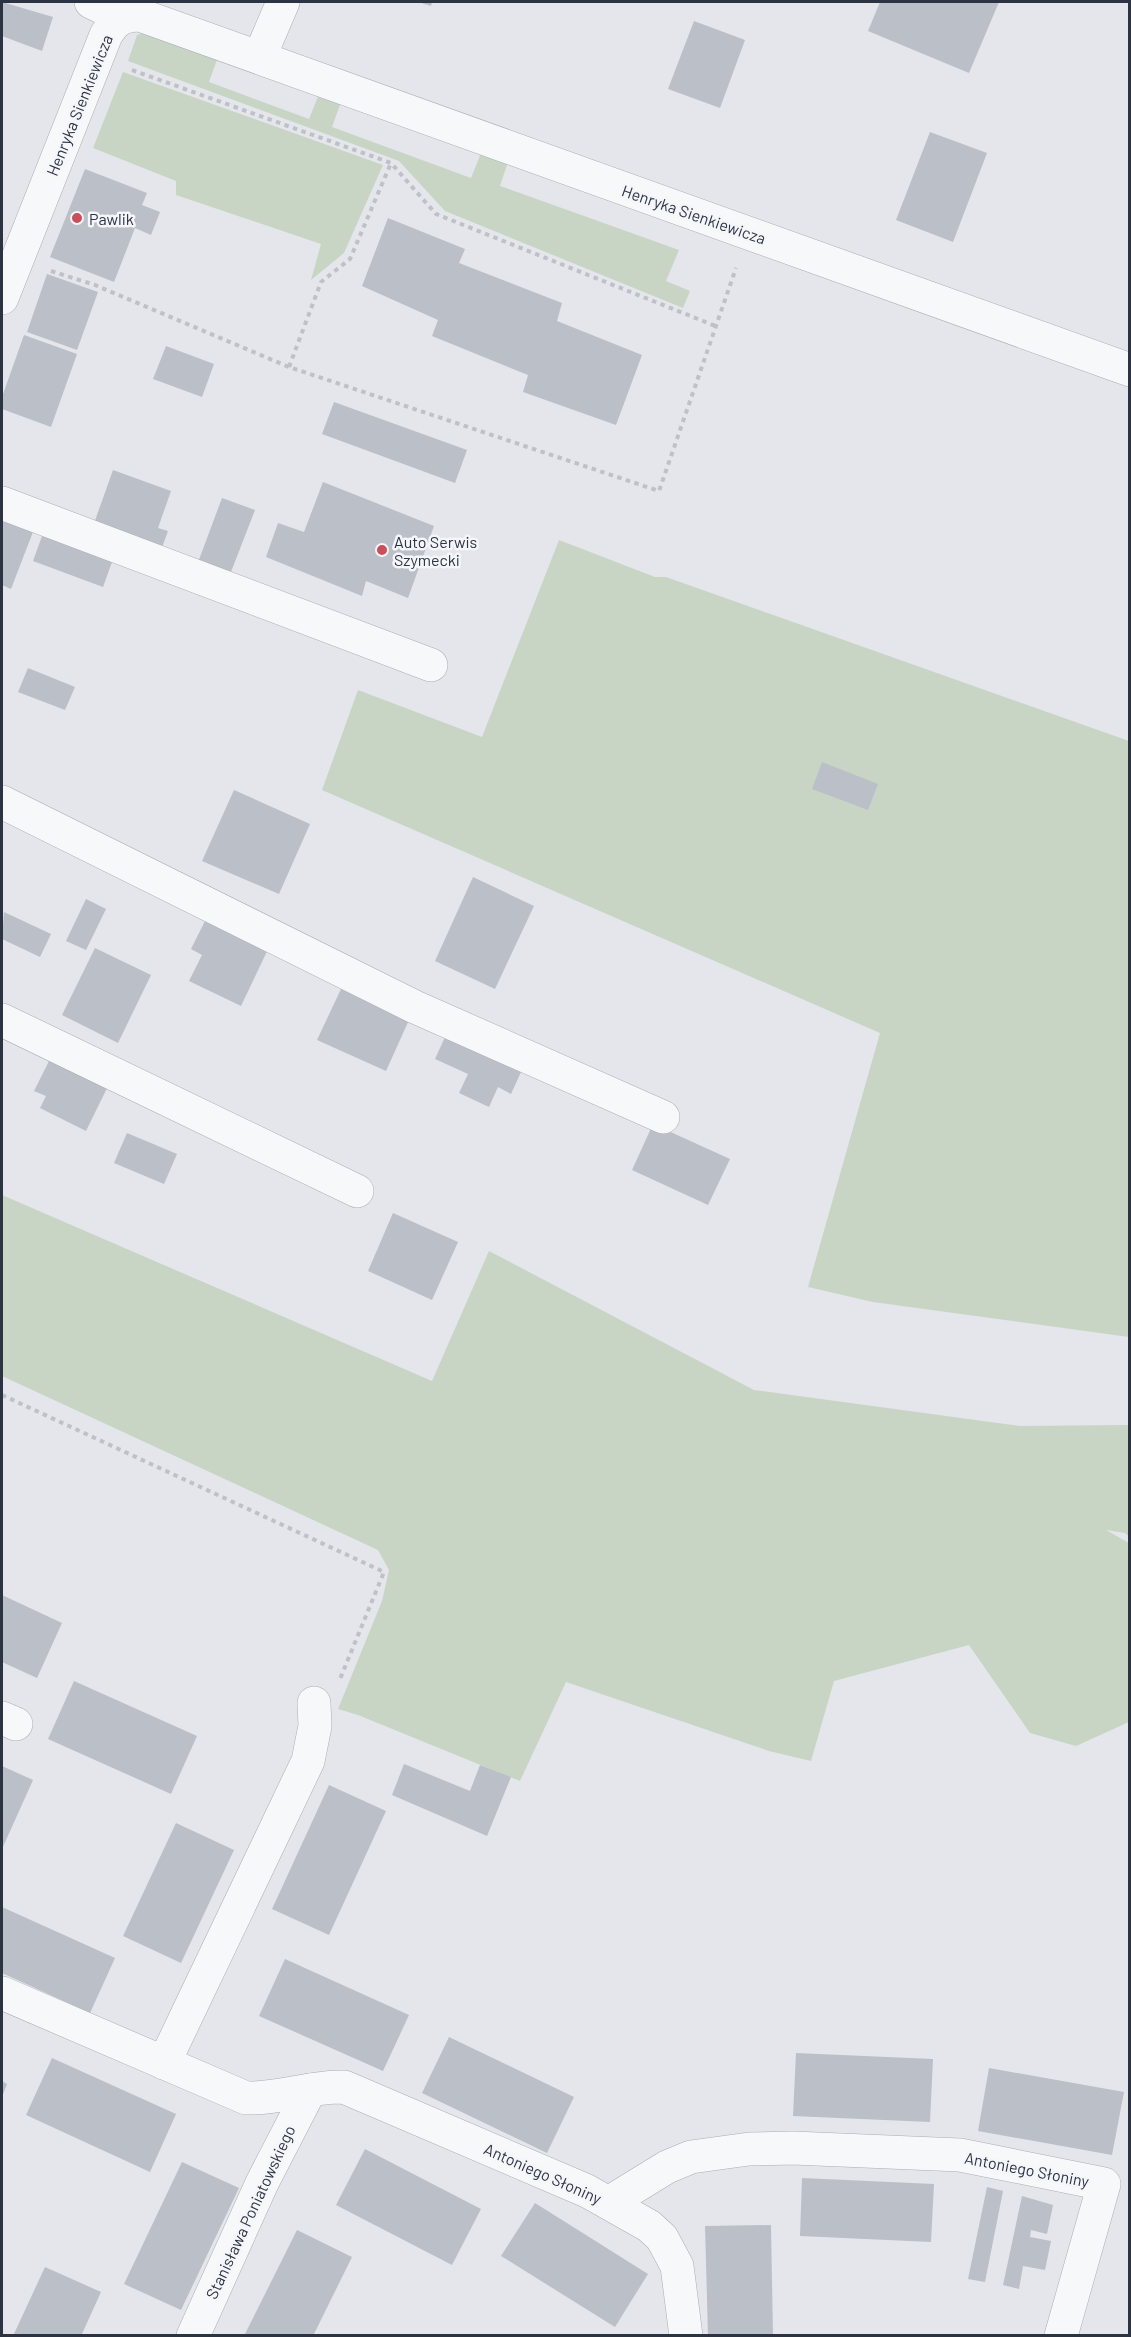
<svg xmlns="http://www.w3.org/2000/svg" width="1131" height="2337" font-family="Barlow,sans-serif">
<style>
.green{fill:#c8d5c5}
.building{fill:#bbbfc8}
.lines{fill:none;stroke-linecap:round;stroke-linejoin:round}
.minor-casing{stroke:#a9adb5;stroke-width:34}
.path{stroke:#bec1c7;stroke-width:4;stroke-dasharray:4.5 4.5;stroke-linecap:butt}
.minor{stroke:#f7f8fa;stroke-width:33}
.poi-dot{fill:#cb4f59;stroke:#f4f6f9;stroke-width:2}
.labels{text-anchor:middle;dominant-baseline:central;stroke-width:5;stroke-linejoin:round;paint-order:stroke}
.street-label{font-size:16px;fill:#2c3343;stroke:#f4f6f9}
.poi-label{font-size:16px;fill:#2c3343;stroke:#f4f6f9;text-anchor:start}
</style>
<rect width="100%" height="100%" fill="#e4e6eb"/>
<g class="green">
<polygon points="145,32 218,57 209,82 309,119 319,94 341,102 332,127 471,178 481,153 508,162 500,186 679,250 666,281 690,291 683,308 445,211 399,161 128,61 137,35"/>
<polygon points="123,72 383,165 344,253 311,280 321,244 176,195 176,181 93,148"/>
<polygon points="559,540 655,577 666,577 1129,741 1129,1337 873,1302 808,1287 880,1033 322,790 358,690 482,737"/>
<polygon points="2,1195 432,1381 489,1251 754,1390 1020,1426 1129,1425 1129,1537 1125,1533 1106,1530 1129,1543 1129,1722 1076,1746 1030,1733 969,1645 834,1681 811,1761 769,1751 566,1682 520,1781 358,1715 338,1709 382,1601 389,1570 378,1550 2,1376"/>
</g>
<g class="building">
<polygon points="2,2 53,17 42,51 2,36"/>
<polygon points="418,2 432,2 431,6"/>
<polygon points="880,2 999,2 969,73 868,31"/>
<polygon points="694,21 745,40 720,108 668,89"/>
<polygon points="930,132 987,153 953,242 896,220"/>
<polygon points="85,169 147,193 142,205 160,212 151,235 135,228 114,282 50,257"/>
<polygon points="388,218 465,249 459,263 562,303 557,321 642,355 616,425 523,392 528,375 432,336 438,320 362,286"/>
<polygon points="47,274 98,292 77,350 27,332"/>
<polygon points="24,335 77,354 51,427 2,409 2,397"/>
<polygon points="166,346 214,364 202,397 153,379"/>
<polygon points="334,402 467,450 455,483 322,434"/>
<polygon points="113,470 171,491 158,528 168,531 160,553 92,529"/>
<polygon points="323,482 434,526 408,598 366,581 362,596 266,557 278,523 304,532"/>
<polygon points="222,498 255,510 229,577 197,565"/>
<polygon points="2,511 36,524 11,589 2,585"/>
<polygon points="42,536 112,562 103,587 33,561"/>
<polygon points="28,668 75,687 65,710 18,692"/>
<polygon points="822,762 878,784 868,810 812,789"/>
<polygon points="234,790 310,824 279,894 202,861"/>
<polygon points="473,877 534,906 495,989 435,961"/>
<polygon points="86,899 106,909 86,950 66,941"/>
<polygon points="4,912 51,934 40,957 2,939"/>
<polygon points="208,915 270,945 241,1006 189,981 202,955 191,949"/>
<polygon points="95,948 151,975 118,1043 62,1015"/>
<polygon points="341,989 409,1020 386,1071 317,1040"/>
<polygon points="445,1037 521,1072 511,1094 498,1087 489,1107 459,1093 468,1074 435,1059"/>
<polygon points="54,1051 111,1080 86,1131 40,1108 46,1096 34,1091"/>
<polygon points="653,1124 730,1159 708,1205 632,1170"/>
<polygon points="127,1133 177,1154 164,1184 114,1163"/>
<polygon points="393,1213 458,1242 432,1300 368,1271"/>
<polygon points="2,1595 62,1623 37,1678 2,1662"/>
<polygon points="74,1681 197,1736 171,1794 48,1739"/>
<polygon points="404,1764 470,1791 480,1765 511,1777 487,1836 392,1795"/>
<polygon points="2,1766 33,1780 2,1849"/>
<polygon points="329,1785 386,1811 329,1935 272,1909"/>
<polygon points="176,1823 234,1850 181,1963 123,1936"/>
<polygon points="2,1907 115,1958 90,2013 2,1973"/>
<polygon points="285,1959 409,2015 383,2071 259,2016"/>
<polygon points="449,2037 574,2097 547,2153 422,2093"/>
<polygon points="796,2053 933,2059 930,2122 793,2116"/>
<polygon points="52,2058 176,2114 150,2172 26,2115"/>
<polygon points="989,2068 1124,2092 1112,2155 978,2131"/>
<polygon points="2,2081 7,2084 2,2097"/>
<polygon points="365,2149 481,2209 452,2265 336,2205"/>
<polygon points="182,2162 239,2188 181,2310 124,2284"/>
<polygon points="802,2178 934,2184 931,2242 800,2236"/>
<polygon points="987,2187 1003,2191 985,2282 968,2279"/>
<polygon points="1022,2196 1053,2205 1047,2234 1031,2230 1030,2237 1051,2241 1045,2270 1023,2266 1019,2289 1003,2285"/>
<polygon points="535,2203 648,2274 615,2327 501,2256"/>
<polygon points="771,2225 773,2336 708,2336 705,2226"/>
<polygon points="297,2230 352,2257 313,2336 244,2336"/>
<polygon points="45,2267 101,2292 81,2336 13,2336"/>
</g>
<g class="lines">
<g class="minor-casing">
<g id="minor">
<polyline points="91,2 123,17"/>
<polyline points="260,56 283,2"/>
<path d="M 2,298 L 106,35 C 115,20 123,15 140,15 L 1130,370"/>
<polyline points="2,503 431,665"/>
<polyline points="2,802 415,1007 663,1117"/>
<polyline points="2,1020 357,1191"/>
<polyline points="2,1718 16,1724"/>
<path d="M 2,1993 L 246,2098 C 280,2099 311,2086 344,2087 L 587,2191 L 649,2226 L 662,2238 L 677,2266 L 686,2336"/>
<polyline points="164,2063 308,1761 315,1726 314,1703"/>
<polyline points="610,2202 667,2167 691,2157 749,2149 793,2148 960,2155 1104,2184 1061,2336"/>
<polyline points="193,2336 262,2183 310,2090"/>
</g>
</g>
<g class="path">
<polyline points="132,70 391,163 436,214 718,327"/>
<polyline points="51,271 95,285 289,367 659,491 736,268"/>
<polyline points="289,367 321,282 350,259 391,163"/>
<polyline points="2,1395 384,1572 340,1679"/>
</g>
<use href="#minor" class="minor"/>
</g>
<g class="poi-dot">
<circle cx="77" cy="218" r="6"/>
<circle cx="382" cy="550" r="6"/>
</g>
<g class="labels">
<g class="street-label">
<text transform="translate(79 105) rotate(-68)">Henryka Sienkiewicza</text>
<text transform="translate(694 214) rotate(19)">Henryka Sienkiewicza</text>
<text transform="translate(1027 2169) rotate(11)">Antoniego Słoniny</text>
<text transform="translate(543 2173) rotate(24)">Antoniego Słoniny</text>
<text transform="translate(250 2212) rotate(-65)">Stanisława Poniatowskiego</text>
</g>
<g class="poi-label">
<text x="89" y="218">Pawlik</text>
<text x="394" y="541">Auto Serwis<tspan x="394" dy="18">Szymecki</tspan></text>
</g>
</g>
<rect width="1131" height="2337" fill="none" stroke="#2c3343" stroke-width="6"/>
</svg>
